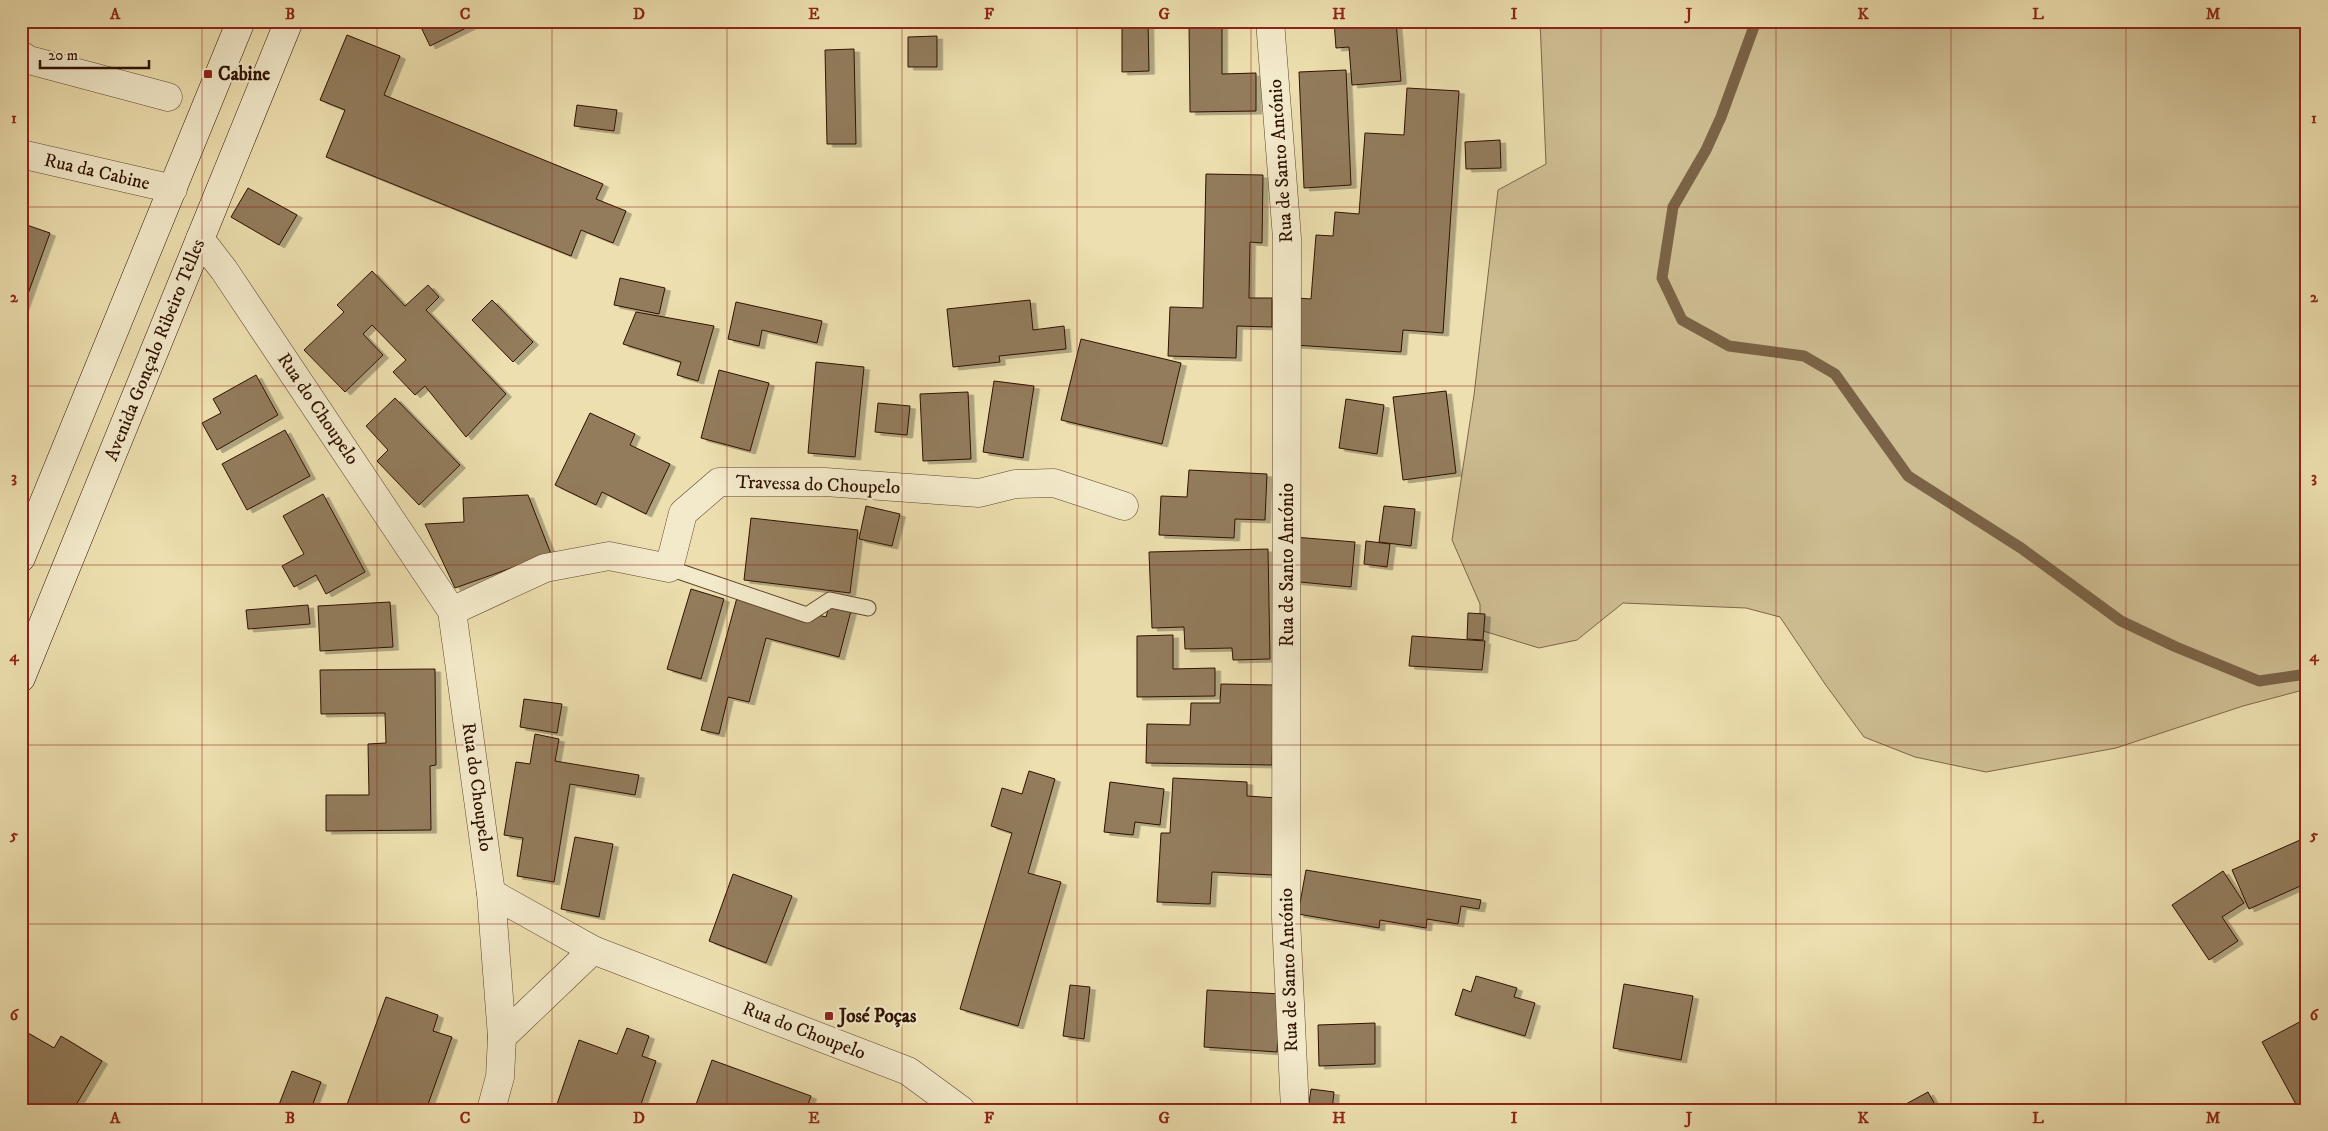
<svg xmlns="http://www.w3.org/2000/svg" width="2328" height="1131" font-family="'IM FELL DW Pica',serif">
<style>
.green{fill:#cdbc91;stroke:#7e6648}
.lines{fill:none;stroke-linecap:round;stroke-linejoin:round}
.stream{stroke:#7a6346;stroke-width:11}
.building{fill:#927c5b;stroke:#2f1100;filter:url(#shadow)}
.service-casing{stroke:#5e442c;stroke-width:17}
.minor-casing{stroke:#5e442c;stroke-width:29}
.tertiary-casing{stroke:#5e442c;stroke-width:29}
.secondary-casing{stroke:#2f1100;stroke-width:29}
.service{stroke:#f3eacb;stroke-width:15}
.minor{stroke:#f3eacb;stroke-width:28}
.tertiary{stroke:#f3eacb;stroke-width:28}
.secondary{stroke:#f3eacb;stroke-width:28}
.grid{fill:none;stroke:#8f2418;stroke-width:1;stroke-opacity:0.55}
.poi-dot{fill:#8f2418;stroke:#f3eacb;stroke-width:2}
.labels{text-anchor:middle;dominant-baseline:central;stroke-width:4.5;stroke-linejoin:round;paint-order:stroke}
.poi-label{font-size:19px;font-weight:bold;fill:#2f1100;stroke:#f3eacb;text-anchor:start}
.street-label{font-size:19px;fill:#2f1100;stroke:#f3eacb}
.neatline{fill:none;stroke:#8f2418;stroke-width:2}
.grid-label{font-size:16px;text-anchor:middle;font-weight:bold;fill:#8f2418}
</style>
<defs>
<filter id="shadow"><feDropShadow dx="5.5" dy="3" stdDeviation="0" flood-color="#0004"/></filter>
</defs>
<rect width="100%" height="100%" fill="#eddfaf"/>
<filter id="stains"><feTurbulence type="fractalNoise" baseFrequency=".004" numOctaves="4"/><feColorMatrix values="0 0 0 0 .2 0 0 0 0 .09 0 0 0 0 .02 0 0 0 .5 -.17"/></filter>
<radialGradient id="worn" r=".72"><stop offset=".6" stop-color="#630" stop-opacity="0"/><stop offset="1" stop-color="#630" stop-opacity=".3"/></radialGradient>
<polygon class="green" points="1540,21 2307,21 2307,689 2243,706 2116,748 1986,772 1915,757 1864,737 1825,684 1780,617 1746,608 1623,603 1577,640 1539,648 1480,630 1480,604 1452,540 1474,395 1498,190 1546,164"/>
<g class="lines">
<polyline class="stream" points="1756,21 1721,117 1706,150 1673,207 1662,278 1682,320 1729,346 1804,356 1835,374 1908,476 2021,548 2121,621 2176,647 2259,681 2307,674"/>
</g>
<g class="building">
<polygon points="418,21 480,21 430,46"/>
<polygon points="1122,21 1148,21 1149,71 1122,72"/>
<polygon points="1189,21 1222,21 1222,74 1256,73 1256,111 1190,112"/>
<polygon points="1334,21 1396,21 1401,81 1352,85 1349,47 1336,48"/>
<polygon points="347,35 400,56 384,95 603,184 596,199 626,211 613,243 581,230 571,256 326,157 345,110 320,100"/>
<polygon points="937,36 937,67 908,67 908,37"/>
<polygon points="854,49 856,144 827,144 825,50"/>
<polygon points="1346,70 1351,185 1304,188 1299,72"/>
<polygon points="1407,88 1459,91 1443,333 1403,330 1401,352 1294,345 1297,298 1311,299 1316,235 1333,236 1335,212 1359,214 1365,133 1404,135"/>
<polygon points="577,105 617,110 614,131 574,126"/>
<polygon points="1500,140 1501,168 1466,169 1465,142"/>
<polygon points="1206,174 1263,175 1262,243 1250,242 1249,298 1272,298 1272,327 1237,326 1236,358 1168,356 1170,307 1203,308"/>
<polygon points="248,188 297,215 279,245 231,217"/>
<polygon points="21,223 50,233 21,313"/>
<polygon points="372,271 405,306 428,285 439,297 426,310 506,394 466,437 425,386 415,395 393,372 406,360 372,325 363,334 383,355 345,392 304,350 344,312 337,305"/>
<polygon points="620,278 665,288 659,314 614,305"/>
<polygon points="492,300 533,342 513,362 472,320"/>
<polygon points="1030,300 1033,330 1064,326 1066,349 999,356 1000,362 953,367 947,309"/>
<polygon points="736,302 822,321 817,343 762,330 759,346 728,339"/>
<polygon points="636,312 714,326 698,381 677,375 681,362 623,344"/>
<polygon points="1081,339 1181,363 1162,444 1061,420"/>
<polygon points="816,362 864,367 855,457 808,453"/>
<polygon points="719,370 769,383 750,451 701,438"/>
<polygon points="256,375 278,415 217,450 202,423 221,413 213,399"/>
<polygon points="994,381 1034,386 1023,458 983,452"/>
<polygon points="1446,391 1456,473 1403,480 1393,397"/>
<polygon points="968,392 971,459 923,461 920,394"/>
<polygon points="395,398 460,465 419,505 377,461 388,450 366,426"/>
<polygon points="1346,399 1384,405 1377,454 1339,448"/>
<polygon points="878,403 910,406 907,435 875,432"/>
<polygon points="590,413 635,434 630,445 670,464 646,514 602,492 596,505 555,485"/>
<polygon points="285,430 310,476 247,510 222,464"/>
<polygon points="1189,470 1267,474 1265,520 1235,519 1234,538 1159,535 1161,496 1187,497"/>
<polygon points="323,494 365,572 326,594 316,575 294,587 282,566 304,554 283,516"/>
<polygon points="528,495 551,554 455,588 425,524 464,522 463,498"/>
<polygon points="866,506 900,514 892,546 859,539"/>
<polygon points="1384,506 1415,509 1411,546 1379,542"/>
<polygon points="751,518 858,530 850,593 744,580"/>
<polygon points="1294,537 1355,542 1351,587 1290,581"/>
<polygon points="1366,541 1390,544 1387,567 1364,564"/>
<polygon points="1268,549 1270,659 1233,660 1232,648 1185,649 1184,627 1152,628 1149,552"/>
<polygon points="691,589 724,599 701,679 667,669"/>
<polygon points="738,594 826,617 830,602 852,607 839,657 766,638 749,702 728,697 719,734 701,730"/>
<polygon points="390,602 393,647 320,651 318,606"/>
<polygon points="308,605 310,624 248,629 246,610"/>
<polygon points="1468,613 1485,614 1483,640 1467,639"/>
<polygon points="1173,635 1173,669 1215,668 1215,696 1137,697 1137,636"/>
<polygon points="1412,636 1485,641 1482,670 1409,666"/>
<polygon points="435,669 436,765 430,766 431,830 326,831 326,795 369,795 368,744 386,743 385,713 321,714 320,670"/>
<polygon points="1221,684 1274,685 1272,765 1146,763 1147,724 1190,725 1191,703 1220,703"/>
<polygon points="524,699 562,704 557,733 520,727"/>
<polygon points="535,734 559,739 555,761 639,775 635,795 570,784 554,882 517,876 523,838 504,835 516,762 530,764"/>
<polygon points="1029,771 1055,779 1028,873 1061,882 1018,1026 960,1009 1012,833 991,826 1002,788 1022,794"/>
<polygon points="1173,778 1247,782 1247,796 1277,798 1273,875 1212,872 1210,904 1157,902 1161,833 1170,833"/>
<polygon points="1110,782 1164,789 1160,825 1135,822 1133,835 1104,832"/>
<polygon points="575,837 613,844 599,917 561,909"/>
<polygon points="2307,837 2307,883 2249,909 2232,870"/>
<polygon points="1306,870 1481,900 1479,909 1461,906 1458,924 1427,919 1426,928 1380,920 1379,928 1298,914"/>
<polygon points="2223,871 2244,903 2222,917 2238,941 2209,960 2172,905"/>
<polygon points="733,874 792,896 766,963 709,941"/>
<polygon points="1476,976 1517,988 1514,997 1535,1003 1525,1036 1455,1015 1463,989 1471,992"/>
<polygon points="1624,984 1693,996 1681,1060 1613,1048"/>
<polygon points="1070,985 1090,987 1084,1039 1063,1036"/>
<polygon points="1207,990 1281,994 1277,1052 1204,1047"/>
<polygon points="386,997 438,1015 433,1031 452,1037 426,1110 345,1110"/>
<polygon points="2307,1018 2307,1103 2298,1108 2262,1042"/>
<polygon points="1375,1023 1375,1064 1319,1066 1318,1025"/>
<polygon points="627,1028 649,1036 642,1056 656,1061 639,1110 555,1110 579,1040 617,1054"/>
<polygon points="21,1029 54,1048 61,1036 102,1061 73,1110 21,1110"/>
<polygon points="712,1060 811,1096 806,1110 694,1110"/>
<polygon points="292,1071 321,1082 311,1109 302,1106 301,1110 277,1110"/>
<polygon points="1311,1089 1334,1092 1332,1110 1308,1110"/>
<polygon points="1928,1092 1938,1110 1895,1110"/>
</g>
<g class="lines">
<g class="service-casing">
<polyline id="service" points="669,568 807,615 830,600 868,608"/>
</g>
<g class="minor-casing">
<g id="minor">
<polyline points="1270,21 1287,238 1286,918 1295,1110"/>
<polyline points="21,55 29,60 168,97"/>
<polyline points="21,154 173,189"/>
<polyline points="452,611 545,568 609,556 669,568 683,513 719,482 825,482 979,493 1015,484 1054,483 1124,506"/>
</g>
</g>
<g class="tertiary-casing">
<g id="tertiary">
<polyline points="200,239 224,270 452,611 491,893 502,1037 500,1077 491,1110"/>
<polyline points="491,893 593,950 908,1071 961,1110"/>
<polyline points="502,1037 593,950"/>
</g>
</g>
<g class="secondary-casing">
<g id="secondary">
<polyline points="21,558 241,21"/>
<polyline points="21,678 289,21"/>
</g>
</g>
<use href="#service" class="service"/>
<use href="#minor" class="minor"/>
<use href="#tertiary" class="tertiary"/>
<use href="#secondary" class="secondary"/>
</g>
<path class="grid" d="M 202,21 L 202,1110M 377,21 L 377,1110M 552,21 L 552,1110M 727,21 L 727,1110M 902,21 L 902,1110M 1077,21 L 1077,1110M 1251,21 L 1251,1110M 1426,21 L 1426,1110M 1601,21 L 1601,1110M 1776,21 L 1776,1110M 1951,21 L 1951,1110M 2126,21 L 2126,1110M 21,207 L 2307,207M 21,386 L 2307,386M 21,565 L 2307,565M 21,745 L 2307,745M 21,924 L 2307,924"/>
<g class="poi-dot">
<rect x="203" y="69" width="10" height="10" rx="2.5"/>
<rect x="824" y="1011" width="10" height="10" rx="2.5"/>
</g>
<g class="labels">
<g class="poi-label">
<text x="218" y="74">Cabine</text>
<text x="839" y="1016">José Poças</text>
</g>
<g class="street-label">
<text transform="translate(1281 161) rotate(-94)">Rua de Santo António</text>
<text transform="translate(97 172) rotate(13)">Rua da Cabine</text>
<text transform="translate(155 350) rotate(-68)">Avenida Gonçalo Ribeiro Telles</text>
<text transform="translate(318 409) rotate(56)">Rua do Choupelo</text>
<text transform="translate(818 485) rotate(2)">Travessa do Choupelo</text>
<text transform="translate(1287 565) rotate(-90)">Rua de Santo António</text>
<text transform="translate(477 787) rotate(82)">Rua do Choupelo</text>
<text transform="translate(1289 970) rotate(-92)">Rua de Santo António</text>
<text transform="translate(804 1031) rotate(21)">Rua do Choupelo</text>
</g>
</g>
<rect width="2328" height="1131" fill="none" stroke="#eddfaf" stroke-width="55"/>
<path d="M40 60v8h109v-8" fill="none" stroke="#2f1100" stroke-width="2.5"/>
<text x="48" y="60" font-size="15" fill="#2f1100" stroke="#f3eacb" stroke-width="4" paint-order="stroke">20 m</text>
<rect x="28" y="28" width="2272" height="1076" class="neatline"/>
<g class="grid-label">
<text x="115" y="19">A</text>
<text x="290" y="19">B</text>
<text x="465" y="19">C</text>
<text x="639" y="19">D</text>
<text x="814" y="19">E</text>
<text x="989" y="19">F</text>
<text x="1164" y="19">G</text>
<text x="1339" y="19">H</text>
<text x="1514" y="19">I</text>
<text x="1689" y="19">J</text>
<text x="1863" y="19">K</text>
<text x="2038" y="19">L</text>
<text x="2213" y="19">M</text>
<text x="14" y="123">1</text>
<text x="2314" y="123">1</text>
<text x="14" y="302">2</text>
<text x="2314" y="302">2</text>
<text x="14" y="482">3</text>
<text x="2314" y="482">3</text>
<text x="14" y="661">4</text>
<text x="2314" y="661">4</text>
<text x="14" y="840">5</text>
<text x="2314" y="840">5</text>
<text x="14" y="1020">6</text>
<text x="2314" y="1020">6</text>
<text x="115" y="1123">A</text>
<text x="290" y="1123">B</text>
<text x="465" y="1123">C</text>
<text x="639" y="1123">D</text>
<text x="814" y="1123">E</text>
<text x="989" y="1123">F</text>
<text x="1164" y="1123">G</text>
<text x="1339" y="1123">H</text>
<text x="1514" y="1123">I</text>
<text x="1689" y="1123">J</text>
<text x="1863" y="1123">K</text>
<text x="2038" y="1123">L</text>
<text x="2213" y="1123">M</text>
</g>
<rect width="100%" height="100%" filter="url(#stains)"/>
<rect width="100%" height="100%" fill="url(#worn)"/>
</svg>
